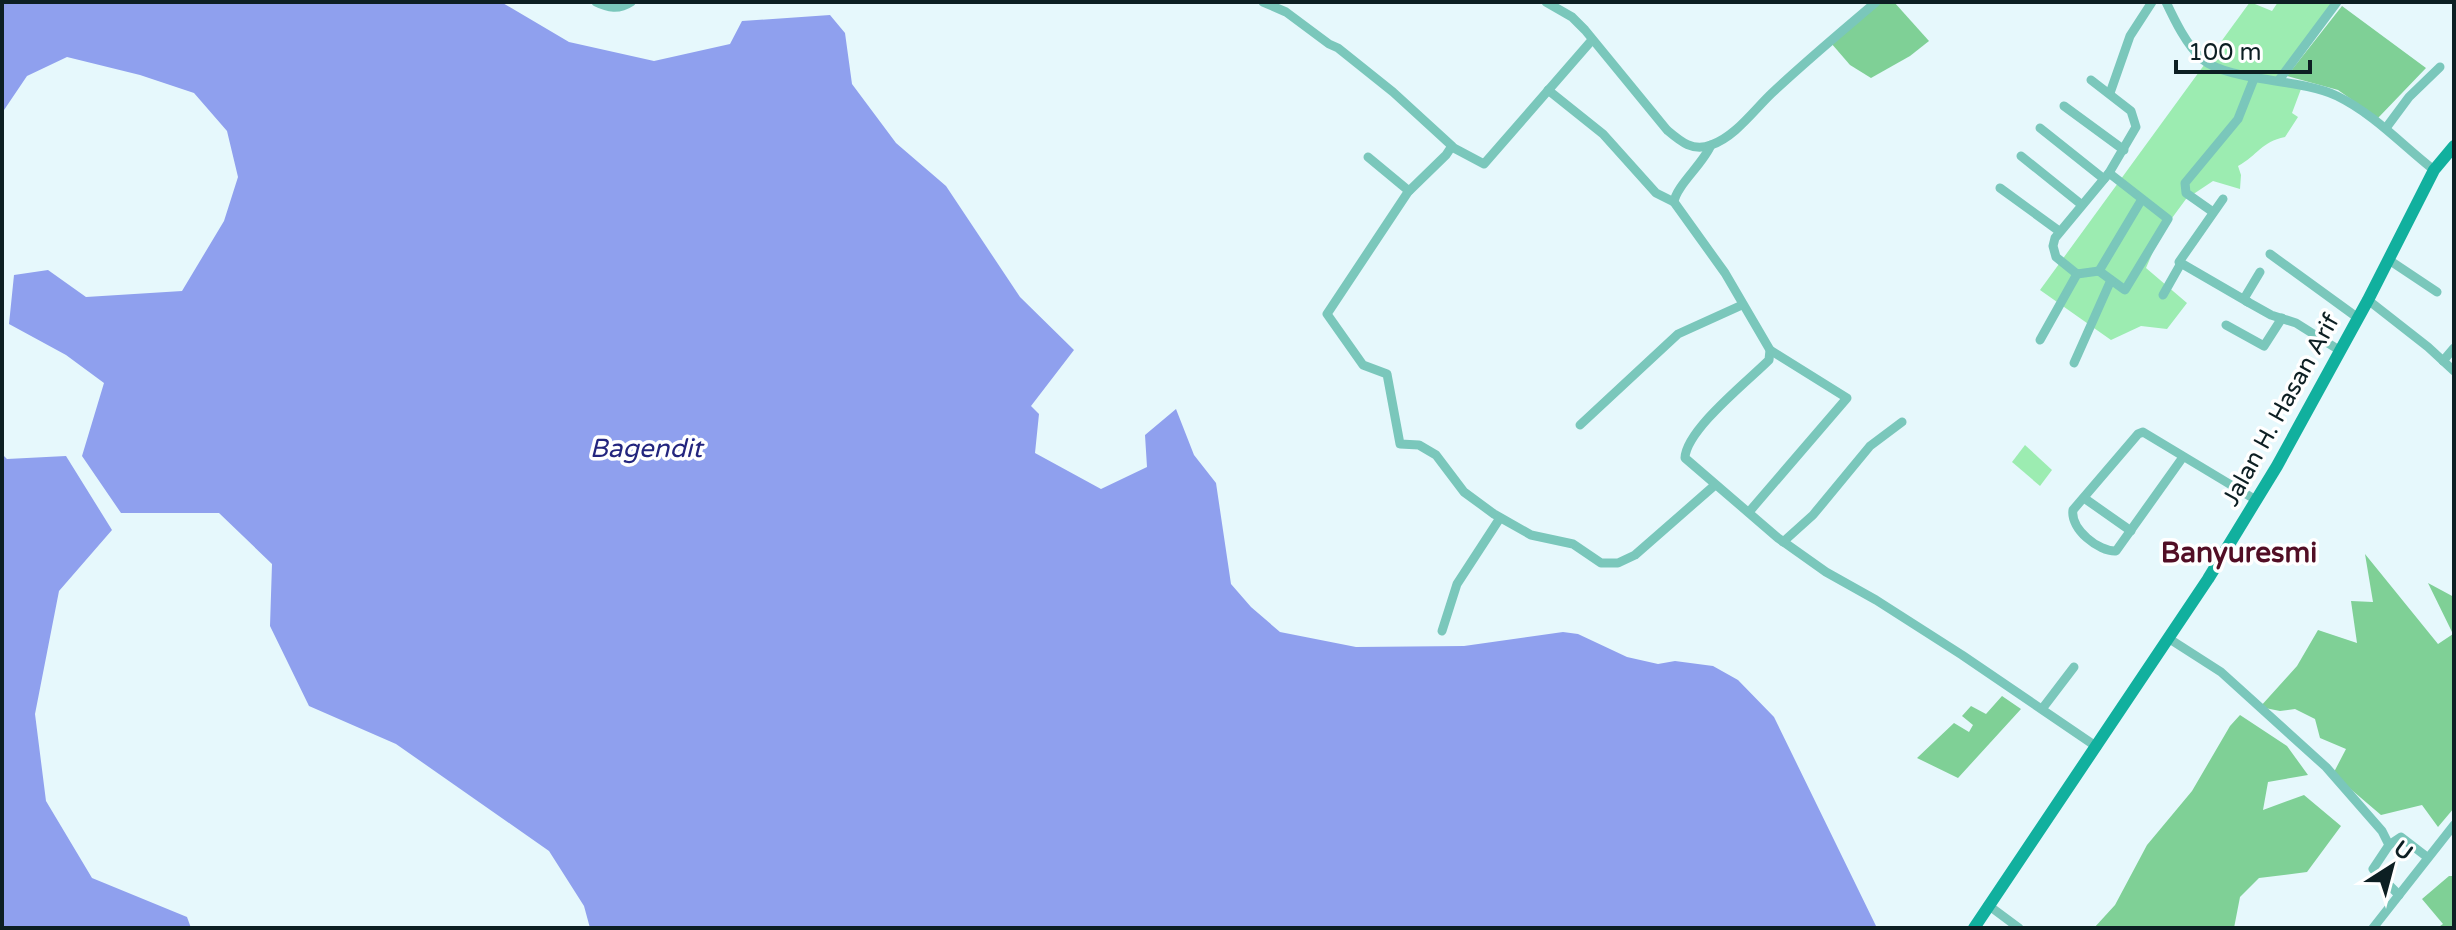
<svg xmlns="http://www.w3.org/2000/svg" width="2456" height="930" font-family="'Varela Round',sans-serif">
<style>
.green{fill:#9cecb1}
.forest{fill:#7fd096}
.water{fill:#8fa0ee}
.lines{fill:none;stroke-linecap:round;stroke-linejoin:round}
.minor{stroke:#7ac7bb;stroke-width:9}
.secondary{stroke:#11b09e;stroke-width:12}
.labels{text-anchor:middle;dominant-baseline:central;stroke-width:7;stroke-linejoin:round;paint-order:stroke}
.street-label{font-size:24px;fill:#0d1f23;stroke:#fff}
.water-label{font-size:26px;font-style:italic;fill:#23257e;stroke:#fff}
.quarter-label{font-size:28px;font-weight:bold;fill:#520e25;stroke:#fff}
</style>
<rect width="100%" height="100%" fill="#e6f8fc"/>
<g class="green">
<path d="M 2250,2 L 2272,11 L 2278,2 L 2334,2 L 2279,73 L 2277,84 L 2301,89 L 2292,113 L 2298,117 L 2285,137 C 2261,142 2258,155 2238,166 L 2241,175 L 2240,189 L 2213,181 L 2186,199 L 2161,233 L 2146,268 L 2187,303 L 2167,329 L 2141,326 L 2111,340 L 2040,290 Z"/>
<polygon points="2025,445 2052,470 2040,486 2012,462"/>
</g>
<g class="forest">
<polygon points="1881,2 1894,2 1929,41 1910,56 1871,78 1850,65 1831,43"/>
<polygon points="2342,6 2426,68 2378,118 2338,90 2287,76"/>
<polygon points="2365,554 2438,644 2453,634 2428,583 2454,597 2454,808 2438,827 2422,805 2381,815 2333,774 2346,749 2320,738 2315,719 2295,709 2280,711 2260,707 2297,666 2318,630 2357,643 2351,601 2373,602"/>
<polygon points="2002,696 2021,709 1958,778 1917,758 1954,723 1969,732 1973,725 1962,716 1971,706 1986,714"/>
<polygon points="2240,715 2287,746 2308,775 2268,782 2263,810 2304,795 2341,826 2307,872 2259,878 2240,897 2234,928 2094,928 2115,905 2147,845 2192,791 2230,726"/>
<polygon points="2449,876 2454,876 2454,928 2437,928 2443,924 2422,899"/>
</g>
<g class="water">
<polygon points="2,2 501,2 569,42 654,61 730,44 742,21 830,15 845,33 852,84 896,143 946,186 1020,297 1074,350 1031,406 1039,414 1035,453 1101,489 1147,467 1145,435 1176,409 1194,455 1216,483 1231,584 1251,607 1280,632 1356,647 1464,646 1563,632 1578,634 1627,657 1658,664 1675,661 1713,666 1738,680 1774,717 1877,928 590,928 584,906 549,851 396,744 309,706 270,626 272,564 219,513 121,513 82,456 104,383 66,355 9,324 14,275 48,270 86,297 182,291 224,221 238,177 227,131 194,93 140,75 67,57 27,76 2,113"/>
<polygon points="2,454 7,459 66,456 112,530 59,591 35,714 46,801 92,878 187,917 191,928 2,928"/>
</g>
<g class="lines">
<g class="minor">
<path d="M 596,2 C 608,8 619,10 631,2"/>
<polyline points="1263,2 1286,12 1329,44 1338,48 1393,92 1452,146 1446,155 1408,192 1327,314 1363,365 1387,374 1400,444 1419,445 1436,455 1464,492 1494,514 1531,535 1573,544 1601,563 1618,563 1635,555 1715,485"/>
<path d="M 1546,2 L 1572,17 L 1585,30 L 1667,130 C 1680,141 1692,152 1711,145 C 1735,137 1754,110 1772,93 C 1806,61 1841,32 1876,2"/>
<path d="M 2166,2 C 2175,21 2186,44 2202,59 C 2229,82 2299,78 2337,96 C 2374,114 2402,145 2434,170"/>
<polyline points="2091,80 2131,111 2136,127 2109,173 2055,238 2053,246 2056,257 2077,274 2099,271"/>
<polyline points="2279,80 2337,2"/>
<polyline points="1548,90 1603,134 1656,193 1674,202"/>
<polyline points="2110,93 2130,36 2152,2"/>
<polyline points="2064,106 2124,150"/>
<polyline points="2040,128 2104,179"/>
<polyline points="2386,128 2409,97 2440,67"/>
<path d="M 1711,145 C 1703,164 1676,186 1674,202 L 1725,273 L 1770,350 L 1769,360 C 1748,381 1686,430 1685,458 L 1778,538 L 1826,572 L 1876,600 L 1962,655 L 2097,747"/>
<polyline points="1452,147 1484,164 1592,40"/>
<polyline points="2021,156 2082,205"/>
<polyline points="1368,157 1409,191"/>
<polyline points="2109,173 2168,219 2125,290 2099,271 2142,199"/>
<polyline points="2000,188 2059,231"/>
<polyline points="2223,199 2179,262 2248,302"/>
<polyline points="2213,212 2186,193 2185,183 2238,119 2255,76"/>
<polyline points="2270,254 2358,318"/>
<polyline points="2389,260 2437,292"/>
<polyline points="2260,272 2245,297 2246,301 2271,315 2296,323 2339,350"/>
<polyline points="2163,295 2180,265"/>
<polyline points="2368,300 2428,347 2454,371"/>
<polyline points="2226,325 2264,346 2282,318"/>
<polyline points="2040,340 2077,274"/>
<polyline points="2443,361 2454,348"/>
<polyline points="2074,363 2111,280"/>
<polyline points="1580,425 1678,334 1742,305"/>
<path d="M 2183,457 L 2116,551 C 2099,552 2070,529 2073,510 L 2138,434 L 2143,432 L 2256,500"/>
<polyline points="2084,498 2131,531"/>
<polyline points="1749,512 1847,398 1770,350"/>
<polyline points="1783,542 1813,515 1870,446 1902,422"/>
<polyline points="1442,631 1457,584 1500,518"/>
<polyline points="2168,638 2221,672 2326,767 2382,831 2389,845 2373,869 2399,895"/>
<polyline points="2042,709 2074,667"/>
<polyline points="2389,845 2401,837 2427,857"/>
<polyline points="1988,905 2019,928"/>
<polyline points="2373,928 2454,825"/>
</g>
<polyline class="secondary" points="1974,928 2208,579 2277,466 2368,300 2434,170 2454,146"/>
</g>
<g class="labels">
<g class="street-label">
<text transform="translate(2281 410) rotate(-61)">Jalan H. Hasan Arif</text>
</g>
<g class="water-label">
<text x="646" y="448">Bagendit</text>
</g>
<g class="quarter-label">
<text x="2239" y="553">Banyuresmi</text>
</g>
</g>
<rect width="2456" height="930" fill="none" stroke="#0d1f23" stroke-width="8"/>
<g transform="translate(2392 866) rotate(36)" stroke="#ffffff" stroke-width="6" paint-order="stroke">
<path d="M0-6L14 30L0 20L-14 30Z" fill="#0d1f23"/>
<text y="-12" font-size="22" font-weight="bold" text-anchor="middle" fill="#0d1f23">U</text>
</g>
<path d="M2176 60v12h134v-12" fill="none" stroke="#0d1f23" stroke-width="4"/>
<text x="2188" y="60" font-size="24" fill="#0d1f23" stroke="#ffffff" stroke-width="6" paint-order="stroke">100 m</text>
</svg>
